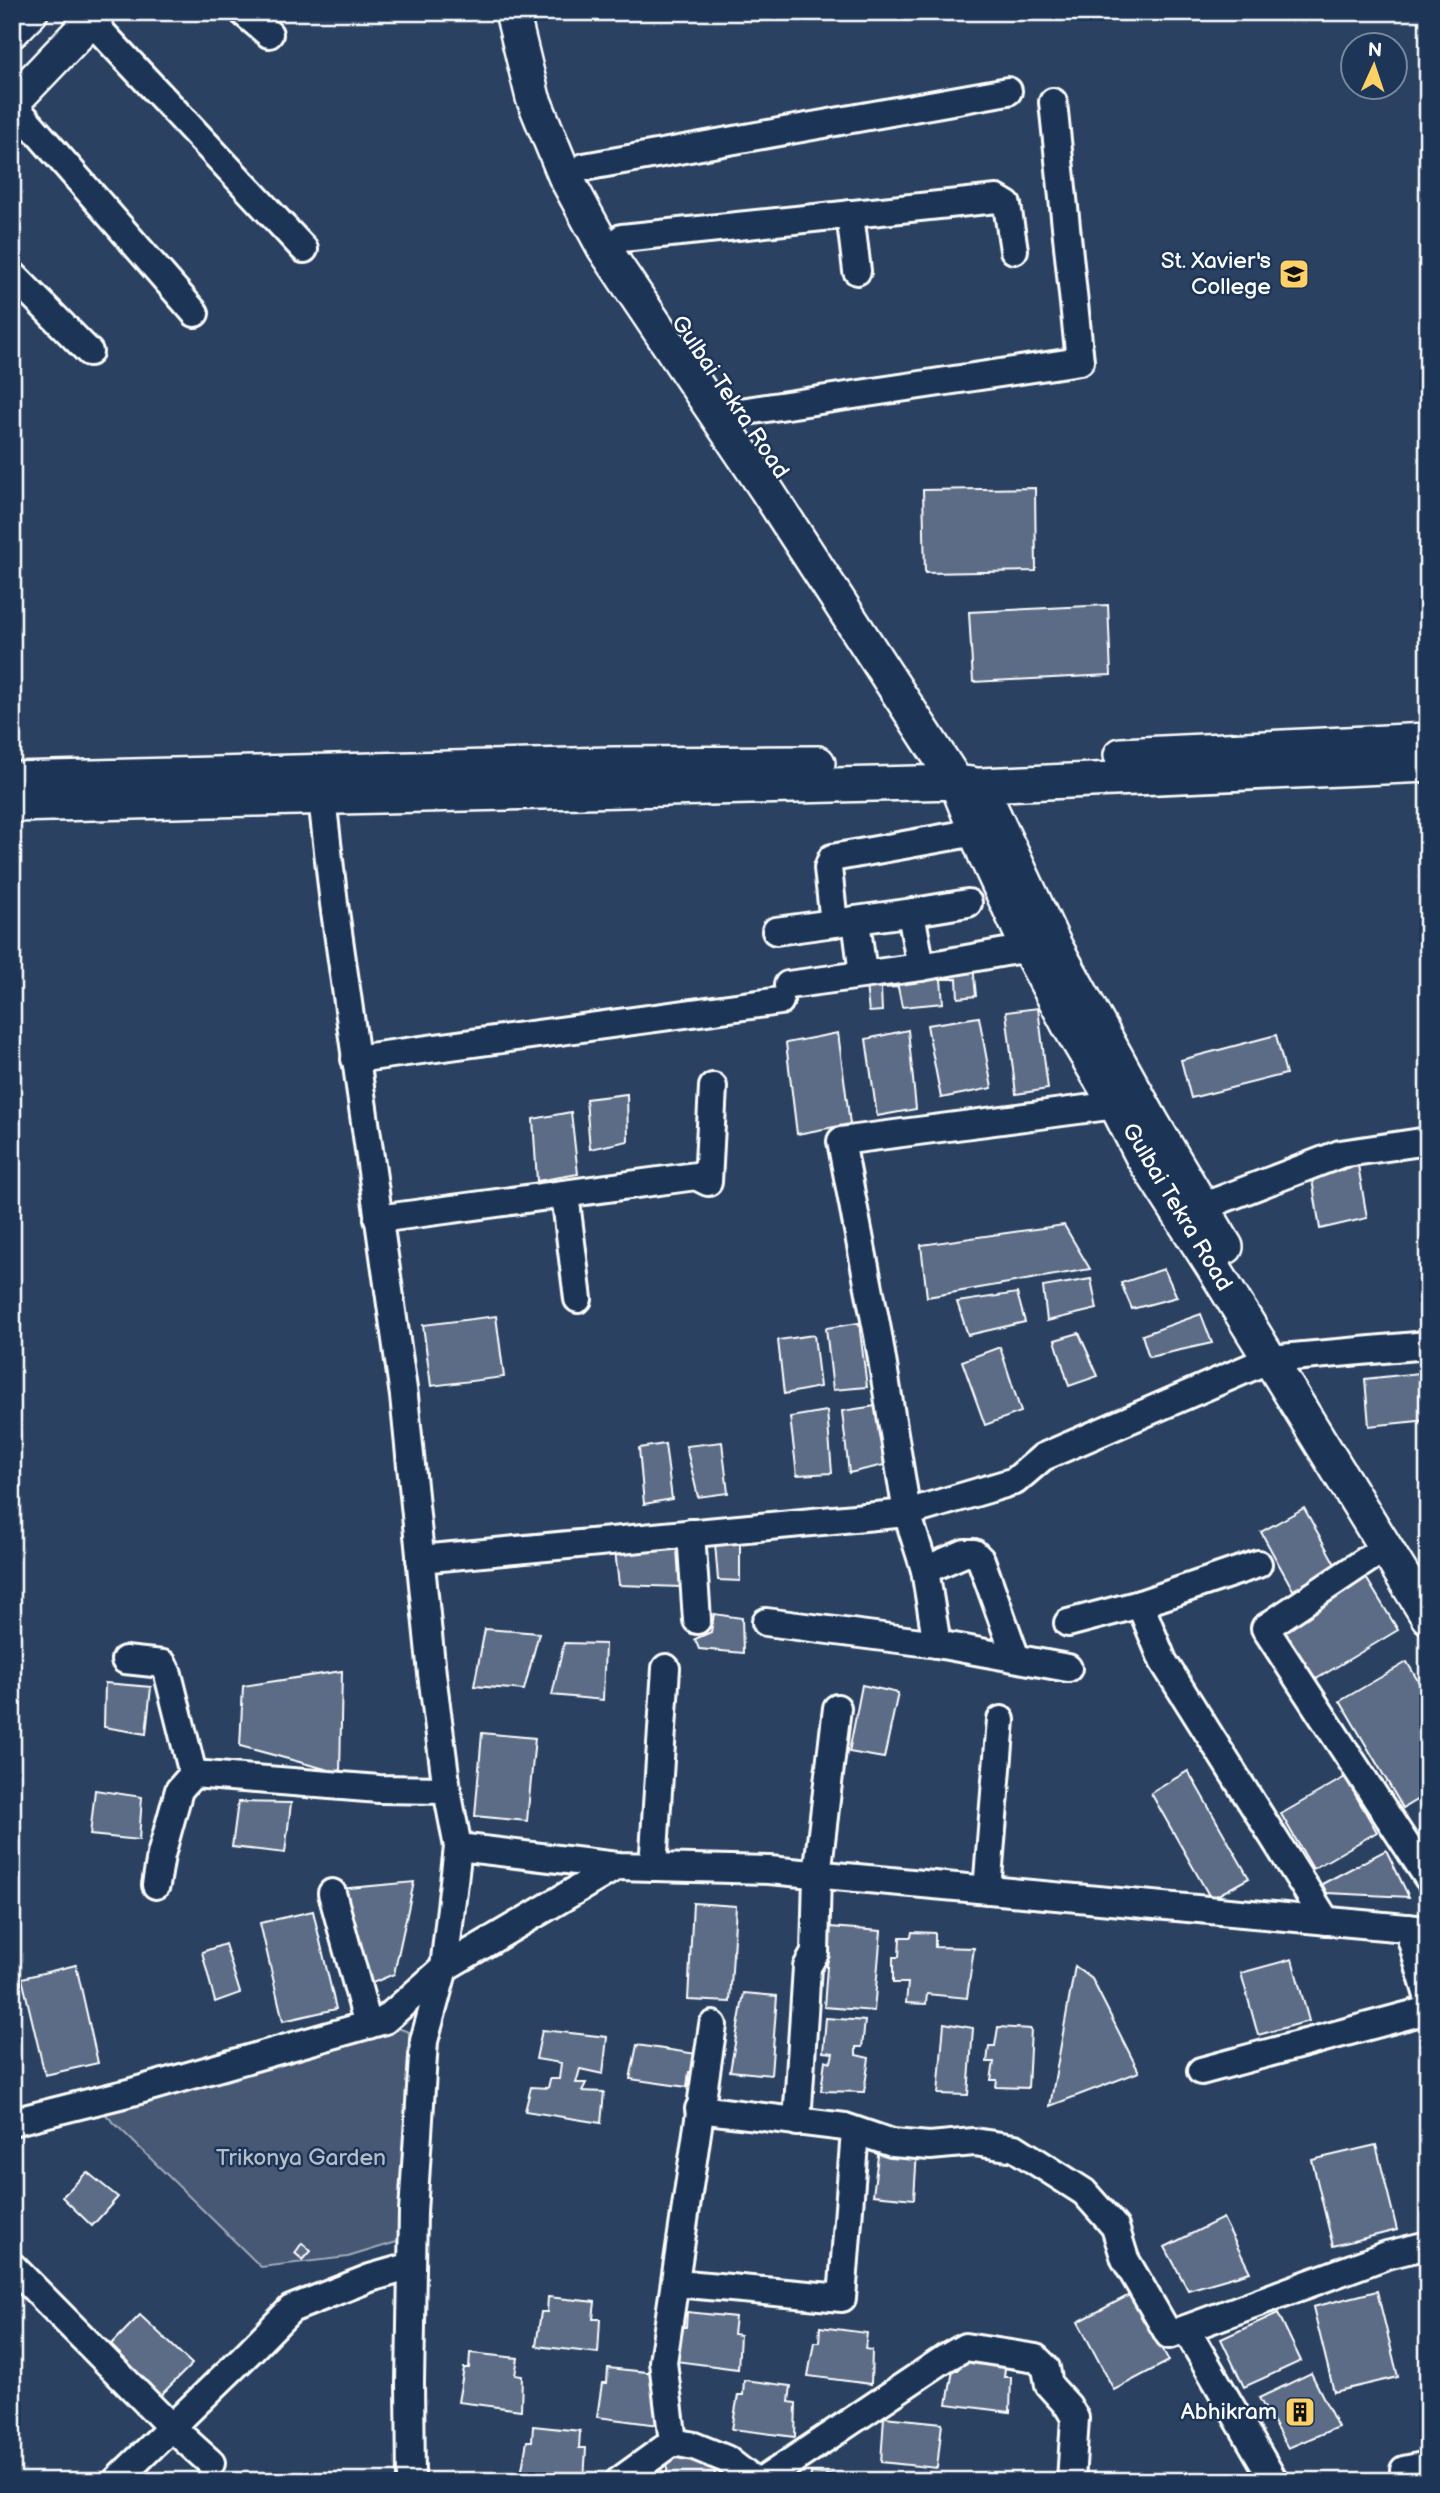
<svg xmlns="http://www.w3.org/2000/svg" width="1440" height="2493" font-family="'Balsamiq Sans',sans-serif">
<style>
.green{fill:#465975;stroke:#a2acba;stroke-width:2}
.building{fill:#5b6c86;stroke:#fff;stroke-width:2}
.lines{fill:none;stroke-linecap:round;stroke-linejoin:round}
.minor-casing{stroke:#fff;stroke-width:32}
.major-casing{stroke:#fff;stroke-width:38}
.minor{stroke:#1d3557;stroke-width:26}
.major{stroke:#1d3557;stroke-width:33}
.labels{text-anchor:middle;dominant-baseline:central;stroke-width:5;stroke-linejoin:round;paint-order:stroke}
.poi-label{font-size:23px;fill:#fff;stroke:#1d3557;text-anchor:end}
.street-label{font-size:23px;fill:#fff;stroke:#1d3557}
.park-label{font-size:23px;fill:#b5bdc8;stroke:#1d3557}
</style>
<rect width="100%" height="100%" fill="#2a4161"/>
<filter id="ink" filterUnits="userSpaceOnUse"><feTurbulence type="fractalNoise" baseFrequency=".0143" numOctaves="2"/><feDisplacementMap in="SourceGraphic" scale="14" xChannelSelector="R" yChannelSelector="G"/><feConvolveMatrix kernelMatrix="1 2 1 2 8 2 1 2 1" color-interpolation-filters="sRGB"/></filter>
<g filter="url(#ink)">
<polygon class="green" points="392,2026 409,2032 410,2062 400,2241 348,2257 261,2267 100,2109"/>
<g class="building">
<polygon points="1035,488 1036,571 925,573 923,490"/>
<polygon points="1108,605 1111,675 973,682 969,612"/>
<polygon points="973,965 976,996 958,998 957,979 941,979 943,1003 902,1007 898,987 881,988 882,1011 869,1012 866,985"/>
<polygon points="1038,1008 1048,1089 1016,1094 1006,1012"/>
<polygon points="979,1017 992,1088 941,1098 927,1025"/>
<polygon points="908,1030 916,1109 877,1116 866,1039"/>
<polygon points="838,1033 850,1124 797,1134 786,1043"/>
<polygon points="1276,1035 1286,1074 1191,1098 1181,1060"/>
<polygon points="627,1094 628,1141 590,1149 586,1099"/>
<polygon points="571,1112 578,1174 537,1181 533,1119"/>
<polygon points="1358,1165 1367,1218 1320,1229 1312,1179"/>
<polygon points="1064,1225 1090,1269 927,1297 921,1245"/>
<polygon points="1164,1269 1177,1297 1132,1309 1121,1283"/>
<polygon points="1091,1279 1097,1309 1047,1321 1043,1287"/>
<polygon points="1017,1293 1025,1322 968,1335 957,1302"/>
<polygon points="1201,1314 1212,1343 1149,1357 1142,1335"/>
<polygon points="496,1316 504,1377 431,1386 423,1325"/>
<polygon points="859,1323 867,1387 833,1390 826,1328"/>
<polygon points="1079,1333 1098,1376 1069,1386 1055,1340"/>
<polygon points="814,1335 820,1387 784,1394 778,1340"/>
<polygon points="1000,1347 1021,1412 985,1425 962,1361"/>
<polygon points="1428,1372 1428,1420 1369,1426 1365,1379"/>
<polygon points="876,1406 884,1465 849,1473 842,1411"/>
<polygon points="827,1411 832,1473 797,1475 790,1417"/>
<polygon points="722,1442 728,1493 698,1497 686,1446"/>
<polygon points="665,1444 672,1499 644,1504 639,1448"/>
<polygon points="1304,1508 1336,1566 1293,1590 1261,1532"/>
<polygon points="740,1542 740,1581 718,1580 715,1543"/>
<polygon points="677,1546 681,1587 619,1585 615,1551"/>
<polygon points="1365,1576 1398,1630 1308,1684 1275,1630"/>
<polygon points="714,1614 742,1618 743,1653 699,1649 695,1639 711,1632"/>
<polygon points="485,1629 539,1633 524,1690 474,1686"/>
<polygon points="564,1643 605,1644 603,1700 552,1695"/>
<polygon points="1407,1662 1428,1698 1428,1793 1403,1808 1340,1701"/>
<polygon points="342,1671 340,1773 240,1746 243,1686"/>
<polygon points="105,1683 151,1687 146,1734 104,1727"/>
<polygon points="862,1685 898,1693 884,1758 849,1752"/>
<polygon points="482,1733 535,1738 527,1821 475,1816"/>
<polygon points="1188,1771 1249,1878 1211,1899 1151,1793"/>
<polygon points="1345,1777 1377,1832 1313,1869 1281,1814"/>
<polygon points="95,1790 142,1797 139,1840 90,1835"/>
<polygon points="238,1802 291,1803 285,1853 232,1847"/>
<polygon points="1386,1850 1409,1897 1327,1893 1322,1884"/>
<polygon points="414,1882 394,1974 363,1987 339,1889"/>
<polygon points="693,1903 736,1906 730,2002 688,2000"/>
<polygon points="313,1911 336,2009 283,2021 260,1923"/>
<polygon points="830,1927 881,1931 874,2011 824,2007"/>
<polygon points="912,1932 935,1933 935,1947 974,1948 967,1998 927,1994 926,2004 906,2003 908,1983 893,1983 893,1957 899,1957 900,1937 911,1937"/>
<polygon points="225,1944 240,1993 215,2002 202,1952"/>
<polygon points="1292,1959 1309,2021 1258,2035 1241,1973"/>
<polygon points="76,1965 98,2063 45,2075 22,1978"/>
<polygon points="1075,1966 1092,1979 1139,2072 1050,2106"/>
<polygon points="744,1993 777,1996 771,2075 730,2071"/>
<polygon points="826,2018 865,2021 862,2047 856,2047 856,2055 869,2058 864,2092 821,2091 825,2060 831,2062 833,2053 823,2052"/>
<polygon points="12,2019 19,2050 12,2051"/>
<polygon points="944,2023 973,2028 968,2095 938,2094"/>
<polygon points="998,2027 1031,2029 1028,2088 996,2087 997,2080 991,2080 994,2062 987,2062 989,2046 995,2046"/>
<polygon points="542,2030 607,2037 603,2074 580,2069 576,2083 586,2083 582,2091 604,2092 601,2123 525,2111 531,2087 548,2088 550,2079 559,2079 561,2063 536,2059"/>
<polygon points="637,2045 697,2054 695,2072 689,2072 687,2087 630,2079"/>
<polygon points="1376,2145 1397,2230 1333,2246 1312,2160"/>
<polygon points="879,2148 917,2151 914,2199 873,2195"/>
<polygon points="87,2172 118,2197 92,2226 62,2197"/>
<polygon points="1223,2218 1250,2272 1188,2290 1165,2247"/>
<polygon points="302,2243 311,2251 303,2260 295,2253"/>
<polygon points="1377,2291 1398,2377 1334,2392 1313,2307"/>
<polygon points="1133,2293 1169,2361 1114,2390 1078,2322"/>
<polygon points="548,2297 595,2302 593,2319 600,2319 598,2353 536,2346 541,2312 547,2312"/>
<polygon points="687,2312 735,2317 733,2334 740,2335 738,2369 675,2361 680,2327 686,2327"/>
<polygon points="1278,2313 1301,2361 1244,2387 1221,2339"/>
<polygon points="140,2315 192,2364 159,2397 108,2348"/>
<polygon points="820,2327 867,2333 865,2349 872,2350 871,2384 808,2376 814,2342 819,2342"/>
<polygon points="470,2353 518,2358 515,2375 522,2376 521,2410 458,2402 464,2368 469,2368"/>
<polygon points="959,2355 1006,2360 1004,2377 1011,2377 1010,2412 947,2404 953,2370 958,2370"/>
<polygon points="608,2368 656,2373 659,2425 597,2417 602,2383 607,2383"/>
<polygon points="1311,2373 1338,2427 1288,2448 1259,2398"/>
<polygon points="744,2380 791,2386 789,2402 796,2403 795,2437 732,2429 738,2395 743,2395"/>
<polygon points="884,2417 942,2423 937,2468 881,2462"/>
<polygon points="533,2426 580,2431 579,2448 586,2448 584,2481 521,2475 527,2441 532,2441"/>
<polygon points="668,2457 716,2462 714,2479 721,2481 660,2481 662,2471 667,2472"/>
<polygon points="811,2473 868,2477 868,2481 810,2481"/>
<polygon points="459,2476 499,2481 459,2481"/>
</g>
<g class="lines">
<g class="minor-casing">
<g id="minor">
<polyline points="243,12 269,34"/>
<polyline points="91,21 304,249"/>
<polyline points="12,103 195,313"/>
<polyline points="584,167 1008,91"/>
<polyline points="850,214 857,271"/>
<polyline points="622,238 997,199 1007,205 1014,250"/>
<polyline points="12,274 89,352"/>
<polyline points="740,412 1080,361 1053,102"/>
<polyline points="320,780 334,904 404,1396 432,1674 447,1790 458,1847 444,1968 424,2041 413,2212 410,2382 411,2481"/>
<polyline points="856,920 863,974"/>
<polyline points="834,923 828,868 832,858 976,832"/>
<polyline points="776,931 914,912"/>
<polyline points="921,967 912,919 914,912 968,903"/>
<polyline points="788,985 921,967 1028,948"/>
<polyline points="355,1059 780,1001"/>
<polyline points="565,1194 578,1299"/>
<polyline points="1202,1207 1340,1154 1428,1141"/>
<polyline points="378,1219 696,1176 708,1182 713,1087"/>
<polyline points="691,1533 697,1620"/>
<polyline points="1386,1547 1265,1628 1428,1878"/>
<polyline points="420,1559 907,1513 1015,1481 1043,1457 1270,1359 1428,1345"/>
<polyline points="1258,1564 1140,1604 1163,1661 1326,1921"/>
<polyline points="925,1570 965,1553 974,1553 981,1560 1016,1658"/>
<polyline points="766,1622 937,1644 925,1570 907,1513 878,1335 841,1141 1116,1105"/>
<polyline points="1068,1623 1140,1604"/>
<polyline points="937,1644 1068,1668"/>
<polyline points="125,1660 163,1664 168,1674 193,1774 179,1790 161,1855 156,1885"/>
<polyline points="193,1774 379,1789 447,1790"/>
<polyline points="458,1847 617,1866 769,1870 1428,1930"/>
<polyline points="653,1867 666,1668"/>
<polyline points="987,1890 1001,1720"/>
<polyline points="332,1893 368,2025"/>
<polyline points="1408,1928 1428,1996"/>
<polyline points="1201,2071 1428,2010"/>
<polyline points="699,2109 845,2127 892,2143 930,2146 974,2142 1015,2148 1084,2192 1115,2227 1125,2259 1169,2335 1387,2255 1428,2245"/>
<polyline points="12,2122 132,2092 385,2020 444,1968 617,1866"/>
<polyline points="797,2122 807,1967 815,1953 817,1875 837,1708"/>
<polyline points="12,2266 171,2427 211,2463"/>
<polyline points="675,2283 842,2298 855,2131"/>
<polyline points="1186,2329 1274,2481"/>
<polyline points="673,2442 663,2362 713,2025"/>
<polyline points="1404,2470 1428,2465"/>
<polyline points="116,2481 248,2353 291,2309 370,2278 412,2266"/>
<polyline points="619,2481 673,2442 694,2446 726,2459 754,2481"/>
<polyline points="762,2481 944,2359 965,2347 1036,2358 1046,2368 1049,2385 1068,2406 1075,2418 1071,2481"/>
</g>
</g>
<g class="major-casing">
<g id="major">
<polyline points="512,12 533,98 565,176 604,248 766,489 956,782 972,784"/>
<polyline points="12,31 31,12"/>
<polyline points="12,103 99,12"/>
<polyline points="1121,755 1428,740"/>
<polyline points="12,779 612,764 818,763"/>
<polyline points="12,805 956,782 986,857 1028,948 1068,1024 1116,1105 1142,1156 1213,1267 1428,1617"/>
<polyline points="1226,1247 1152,1122 1054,944 980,785 1428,765"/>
</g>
</g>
<use href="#minor" class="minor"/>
<use href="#major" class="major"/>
</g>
</g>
<defs>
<g id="university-square" transform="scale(1.575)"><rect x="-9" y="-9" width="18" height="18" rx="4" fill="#ffd166" stroke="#1d3557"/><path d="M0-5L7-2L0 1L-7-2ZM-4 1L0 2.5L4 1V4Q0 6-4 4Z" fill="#111"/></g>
<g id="building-square" transform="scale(1.575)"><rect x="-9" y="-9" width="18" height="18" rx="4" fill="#ffd166" stroke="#1d3557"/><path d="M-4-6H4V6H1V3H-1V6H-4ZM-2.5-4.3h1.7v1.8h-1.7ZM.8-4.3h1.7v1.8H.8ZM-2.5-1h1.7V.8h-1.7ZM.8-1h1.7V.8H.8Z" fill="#111"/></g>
</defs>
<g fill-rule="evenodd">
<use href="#university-square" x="1294" y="274"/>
<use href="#building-square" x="1300" y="2412"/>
</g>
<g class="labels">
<g class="poi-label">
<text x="1271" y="261">St. Xavier's<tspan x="1271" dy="26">College</tspan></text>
<text x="1277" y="2412">Abhikram</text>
</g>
<g class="street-label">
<text transform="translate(730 397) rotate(56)">Gulbai Tekra Road</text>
<text transform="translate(1177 1207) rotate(59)">Gulbai Tekra Road</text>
</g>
<g class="park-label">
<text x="301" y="2158">Trikonya Garden</text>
</g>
</g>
<rect width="1440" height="2493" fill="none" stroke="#1d3557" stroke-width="42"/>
<rect x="21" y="21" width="1398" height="2451" fill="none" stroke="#fff" stroke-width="2.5" filter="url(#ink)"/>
<g transform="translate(1374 66) rotate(3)"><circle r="33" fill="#1d3557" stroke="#77869a" stroke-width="2"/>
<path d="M0-5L12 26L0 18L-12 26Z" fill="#ffd166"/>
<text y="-10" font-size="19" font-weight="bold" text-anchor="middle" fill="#ffffff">N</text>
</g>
</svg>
